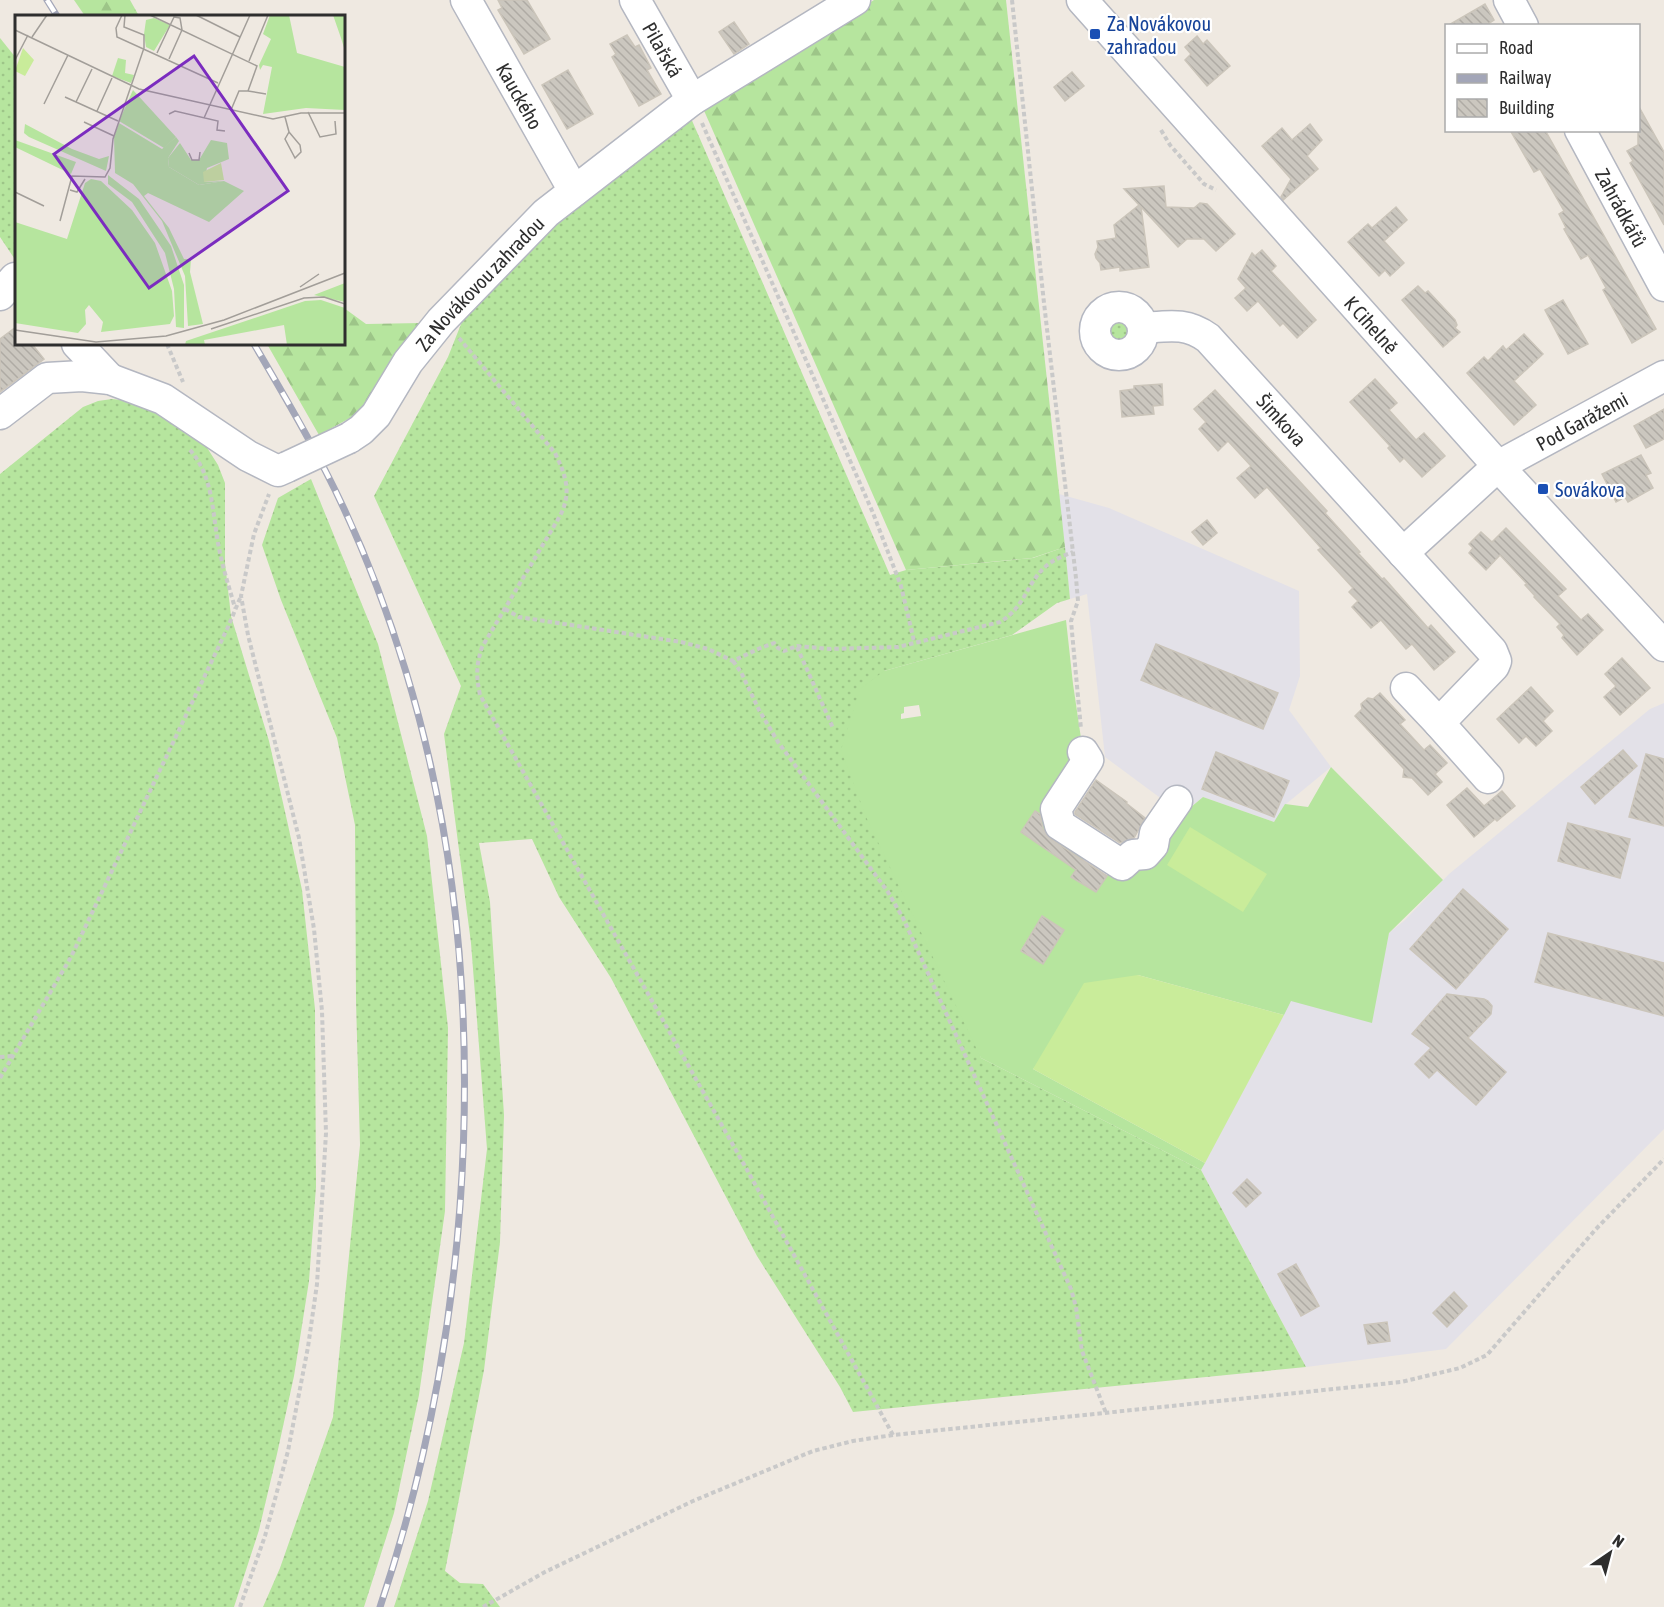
<svg xmlns="http://www.w3.org/2000/svg" width="1664" height="1607" font-family="'Asap Condensed',sans-serif">
<style>
.industrial{fill:#e3e1e8}
.grass{fill:url(#grass-dots)}
.forest{fill:url(#forest-firs)}
.garden{fill:#b6e59e;fill-rule:evenodd}
.pitch{fill:#c9ec9a}
.building{fill:url(#building-back-hatch);stroke:#cbc5ba;stroke-width:1.5}
.lines{fill:none;stroke-linecap:round;stroke-linejoin:round}
.minor-casing{stroke:#b4b7c1;stroke-width:33}
.path{stroke:#c9c9c9;stroke-width:4;stroke-dasharray:4.5 3;stroke-linecap:butt}
.minor{stroke:#fff;stroke-width:30}
.rail-casing{stroke:#a3a6b8;stroke-width:7}
.rail{stroke:#fff;stroke-width:4.5;stroke-dasharray:14;stroke-linecap:butt}
.minor-bridge-casing{stroke:#b4b7c1;stroke-width:33;stroke-linecap:butt}
.minor-bridge{stroke:#fff;stroke-width:30}
.transit-dot{fill:#1a4fb4;stroke:#fff;stroke-width:2}
.labels{text-anchor:middle;dominant-baseline:central;stroke-width:4.5;stroke-linejoin:round;paint-order:stroke}
.transit-label{font-size:20px;fill:#164399;stroke:#fff;text-anchor:start}
.street-label{font-size:20px;fill:#2e2e2e;stroke:#fff}
.inset-road{fill:none;stroke:#a29e99;stroke-width:1.5}
.view{fill:#7b2cbf;fill-opacity:0.15;stroke:#7b2cbf;stroke-width:3}
.inset-edge{fill:none;stroke:#2e2e2e;stroke-width:3}
</style>
<defs>
<pattern id="grass-dots" width="8" height="8" patternUnits="userSpaceOnUse" patternTransform="scale(1.5)"><rect width="8" height="8" fill="#b6e59e"/><path d="M2 2h.1M6 6h.1" fill="none" stroke="#9dc588" stroke-width="1.8" stroke-linecap="round"/></pattern>
<pattern id="forest-firs" width="22" height="20" patternUnits="userSpaceOnUse" patternTransform="scale(1.5)"><rect width="22" height="20" fill="#b6e59e"/><path d="M5 1l3.5 6h-7zM16 11l3.5 6h-7z" fill="#9dc588"/></pattern>
<pattern id="building-back-hatch" width="6" height="6" patternUnits="userSpaceOnUse" patternTransform="scale(1.5)"><rect width="6" height="6" fill="#cbc7bf"/><path d="M-1 5l2 2M0 0l6 6M5-1l2 2" fill="none" stroke="#afaba4"/></pattern>
</defs>
<rect width="100%" height="100%" fill="#efe9e1"/>
<g class="industrial">
<polygon points="1059,494 1109,508 1299,591 1300,676 1289,710 1331,767 1286,804 1274,822 1203,797 1182,814 1105,757 1087,594 1070,599"/>
<polygon points="1664,703 1664,1129 1446,1349 1306,1367 1201,1170 1290,1001 1378,986 1389,933 1405,920 1449,874 1650,709"/>
</g>
<g class="grass">
<polygon points="0,38 16,58 16,257 14,258 0,237"/>
<polygon points="690,116 890,575 906,570 1033,558 1065,547 1070,599 1057,603 1012,635 884,671 981,1058 1201,1170 1306,1367 853,1412 840,1387 757,1256 611,978 559,897 532,839 479,843 490,902 504,1115 500,1242 484,1370 445,1571 460,1583 483,1584 500,1607 394,1607 428,1501 464,1343 487,1149 471,943 444,734 461,686 374,496 448,357 467,309 552,223"/>
<circle cx="1119" cy="330" r="14"/>
<polygon points="112,399 130,401 150,407 206,446 218,465 225,483 225,563 231,616 269,741 288,825 302,890 315,1009 316,1187 309,1281 294,1376 277,1454 259,1530 234,1607 0,1607 0,474 83,407 98,401"/>
<polygon points="311,479 378,644 427,836 448,1028 445,1211 419,1395 394,1513 364,1607 263,1607 280,1568 333,1417 360,1145 356,1001 355,825 337,738 281,600 262,545 278,498"/>
</g>
<g class="forest">
<polygon points="74,0 130,0 139,16 85,16"/>
<polygon points="874,0 1006,0 1065,547 1032,558 906,570 702,106"/>
<polygon points="344,308 366,324 421,323 361,412 319,435 267,344 344,344"/>
</g>
<path class="garden" d="M 1066,620 L 1073,684 L 1083,752 L 1060,824 L 1122,865 L 1203,797 L 1274,822 L 1285,804 L 1308,807 L 1331,767 L 1443,880 L 1389,933 L 1372,1023 L 1291,1001 L 1284,1015 L 1138,975 L 1033,1069 L 1205,1163 L 1201,1170 L 981,1058 L 867,819 L 841,750 L 860,689 L 884,671 ZM 919,705 L 921,716 L 901,719 L 901,714 L 904,713 L 904,707 ZM 1087,854 L 1111,870 L 1096,892 L 1071,877 ZM 1042,916 L 1064,930 L 1043,964 L 1021,950 Z"/>
<g class="pitch">
<polygon points="1190,827 1267,874 1243,912 1167,865"/>
<polygon points="1138,975 1284,1015 1205,1163 1033,1069 1084,983"/>
</g>
<g class="building">
<polygon points="498,0 527,0 550,39 524,54 498,10 502,8"/>
<polygon points="1485,4 1494,20 1485,26 1447,26"/>
<polygon points="734,22 749,44 734,54 719,32"/>
<polygon points="627,35 635,47 639,45 651,68 647,70 661,94 639,106 612,57 616,54 610,44"/>
<polygon points="1197,36 1203,44 1207,40 1230,66 1207,86 1185,60 1191,54 1185,47"/>
<polygon points="568,70 593,114 567,129 542,85"/>
<polygon points="1072,72 1084,86 1065,101 1054,87"/>
<polygon points="1638,105 1664,152 1664,225 1630,163 1633,161 1627,151 1638,145"/>
<polygon points="1310,124 1322,140 1307,156 1318,169 1283,200 1281,197 1291,179 1262,146 1282,128 1292,140"/>
<polygon points="1510,130 1545,130 1656,329 1632,343 1603,290 1606,288 1588,255 1581,259 1564,229 1566,228 1559,214 1564,211 1540,169 1534,172"/>
<polygon points="1164,186 1166,207 1194,208 1200,203 1207,204 1235,234 1216,251 1204,239 1187,239 1178,247 1141,207 1149,267 1120,271 1120,267 1101,270 1100,263 1096,258 1095,254 1098,247 1097,241 1116,238 1114,225 1139,205 1124,189"/>
<polygon points="1396,207 1407,220 1384,241 1404,263 1390,276 1385,270 1379,276 1348,242 1368,224 1372,228"/>
<polygon points="1262,250 1276,266 1271,271 1316,320 1297,338 1283,323 1280,326 1258,301 1247,311 1235,298 1246,288 1238,279 1252,253 1255,256"/>
<polygon points="1418,286 1425,293 1428,291 1455,320 1457,325 1455,328 1460,332 1443,347 1402,300"/>
<polygon points="1563,300 1588,344 1568,354 1545,310"/>
<polygon points="16,327 16,344 32,344 44,359 0,392 0,339"/>
<polygon points="1524,334 1543,354 1514,381 1536,405 1514,425 1467,373 1484,357 1488,361 1503,346 1506,350"/>
<polygon points="1375,379 1397,403 1389,410 1416,440 1424,433 1445,456 1422,477 1404,458 1400,462 1388,448 1390,446 1350,402"/>
<polygon points="1162,384 1163,405 1153,406 1154,414 1122,417 1120,391 1134,389 1134,386"/>
<polygon points="1215,390 1327,511 1325,513 1360,552 1358,553 1382,579 1384,578 1428,628 1431,625 1455,652 1434,670 1412,644 1406,649 1381,620 1371,628 1352,607 1358,601 1349,592 1353,588 1318,550 1321,548 1267,487 1255,498 1237,478 1251,466 1228,441 1218,451 1199,429 1206,422 1194,409"/>
<polygon points="1664,409 1664,439 1646,448 1634,426"/>
<polygon points="1641,455 1651,473 1646,475 1653,488 1628,502 1625,497 1616,502 1602,474"/>
<polygon points="1207,520 1217,533 1203,545 1192,532"/>
<polygon points="1506,528 1566,589 1558,596 1581,620 1588,614 1603,630 1577,655 1562,638 1564,635 1557,627 1560,624 1534,597 1535,596 1525,585 1527,584 1500,555 1486,570 1469,553 1473,548 1469,544 1481,532 1492,542"/>
<polygon points="1156,644 1278,693 1263,729 1141,680"/>
<polygon points="1622,658 1650,688 1620,715 1604,697 1616,686 1605,674"/>
<polygon points="1531,687 1553,711 1543,721 1552,731 1536,746 1526,736 1519,743 1497,719"/>
<polygon points="1380,693 1405,720 1400,724 1424,750 1430,745 1447,763 1435,774 1442,782 1428,795 1412,778 1403,777 1404,769 1355,716 1362,709 1361,704 1368,698 1373,699"/>
<polygon points="1623,750 1637,766 1595,804 1581,787"/>
<polygon points="1216,752 1289,781 1274,817 1202,789"/>
<polygon points="1646,754 1664,759 1664,826 1629,817"/>
<polygon points="1096,780 1127,802 1126,803 1145,818 1134,838 1120,843 1075,814 1075,812"/>
<polygon points="1467,788 1484,806 1502,791 1515,806 1497,821 1495,819 1474,837 1447,805"/>
<polygon points="1035,811 1040,814 1043,829 1051,839 1107,876 1096,892 1071,877 1076,870 1021,832"/>
<polygon points="1568,823 1630,839 1620,878 1558,861"/>
<polygon points="1463,889 1508,929 1456,989 1410,949"/>
<polygon points="1042,916 1064,930 1043,964 1021,951"/>
<polygon points="1548,933 1664,963 1664,1016 1535,982"/>
<polygon points="1447,994 1484,999 1488,1001 1492,1006 1491,1014 1468,1038 1506,1072 1476,1105 1437,1070 1429,1078 1415,1064 1431,1048 1412,1034"/>
<polygon points="1247,1179 1261,1193 1246,1207 1233,1193"/>
<polygon points="1296,1264 1319,1306 1301,1316 1278,1274"/>
<polygon points="1454,1292 1467,1306 1447,1327 1433,1313"/>
<polygon points="1387,1322 1390,1341 1368,1344 1364,1325"/>
</g>
<g class="lines">
<g class="minor-casing">
<g id="minor">
<path id="s1" d="M 466,0 L 574,191"/>
<path id="s2" d="M 635,0 L 692,100"/>
<path id="s3" d="M 1082,0 L 1498,466 L 1664,646"/>
<polyline points="1509,0 1523,26"/>
<path id="s4" d="M 1580,130 L 1664,286"/>
<polyline points="0,295 15,278 16,279"/>
<circle cx="1119" cy="331" r="24"/>
<path id="s5" d="M 1143,328 C 1169,326 1186,322 1208,338 L 1492,651 L 1496,661 L 1494,666 L 1439,723 L 1488,778"/>
<polyline points="77,344 110,379"/>
<polyline points="0,414 47,378 82,376 110,379 163,399 248,456 278,471 287,467"/>
<path id="s6" d="M 349,438 L 361,430 L 376,415 L 408,362 L 441,321 L 546,213 L 692,100 L 855,0"/>
<path id="s7" d="M 1403,553 L 1498,466 L 1664,376"/>
<polyline points="1406,688 1439,723"/>
<polyline points="1083,752 1088,760 1056,809 1060,825 1122,865 1133,855 1145,854 1153,845 1155,833 1177,801"/>
</g>
</g>
<g class="path">
<polyline points="1012,0 1044,303 1076,578 1078,601 1071,621 1081,729"/>
<polyline points="702,123 873,513 901,586 914,641"/>
<polyline points="1161,130 1170,145 1204,184 1216,190"/>
<path d="M 459,338 L 555,453 C 566,476 572,492 560,516 L 482,647 C 476,666 476,676 480,695 L 751,1177 L 893,1435"/>
<polyline points="167,344 183,382"/>
<path d="M 190,450 C 215,478 212,518 220,553 C 224,572 230,590 235,608"/>
<path d="M 505,609 L 519,617 L 681,642 L 708,649 L 733,661 L 758,649 L 774,643 L 778,648 L 784,651 L 797,646 L 830,649 L 898,647 L 1000,622 C 1025,607 1026,585 1044,568 C 1052,560 1063,556 1073,552"/>
<polyline points="797,647 833,728"/>
<polyline points="733,661 741,672 759,710 778,742 888,892 903,918 1071,1289 1076,1307 1082,1351 1106,1413"/>
<polyline points="0,1057 13,1056"/>
<polyline points="0,1078 71,957 228,627 241,596"/>
<polyline points="240,1607 265,1536 288,1451 308,1347 317,1284 326,1133 322,1011 314,929 299,838 248,635 241,596 254,534 269,494"/>
<polyline points="483,1607 545,1572 693,1501 813,1451 853,1441 893,1435 1401,1382 1460,1368 1487,1355 1596,1229 1664,1159"/>
</g>
<use href="#minor" class="minor"/>
<g class="rail-casing">
<g id="rail">
<polyline points="47,0 57,16"/>
<path d="M 254,344 C 278,385 303,427 325,470 C 358,534 385,603 406,672 C 496,967 478,1316 380,1607"/>
</g>
</g>
<use href="#rail" class="rail"/>
<g class="minor-bridge-casing">
<polyline id="minor-bridge" points="287,467 349,438"/>
</g>
<use href="#minor-bridge" class="minor-bridge"/>
</g>
<g class="transit-dot">
<rect x="1089" y="28" width="12" height="12" rx="3"/>
<rect x="1537" y="483" width="12" height="12" rx="3"/>
</g>
<g class="labels">
<g class="transit-label">
<text x="1107" y="23">Za Novákovou<tspan x="1107" dy="23">zahradou</tspan></text>
<text x="1555" y="489">Sovákova</text>
</g>
<g class="street-label">
<text stroke="none"><textPath href="#s2" startOffset="57">Pilařská</textPath></text>
<text stroke="none"><textPath href="#s1" startOffset="110">Kauckého</textPath></text>
<text stroke="none"><textPath href="#s4" startOffset="88">Zahrádkářů</textPath></text>
<text stroke="none"><textPath href="#s6" startOffset="204">Za Novákovou zahradou</textPath></text>
<text stroke="none"><textPath href="#s3" startOffset="435">K Cihelně</textPath></text>
<text stroke="none"><textPath href="#s5" startOffset="178">Šimkova</textPath></text>
<text stroke="none"><textPath href="#s7" startOffset="224">Pod Garážemi</textPath></text>
</g>
</g>
<g transform="translate(15 15)">
<rect width="330" height="330" fill="#efe9e1"/>
<path d="M 255,0 L 274,0 L 282,38 L 330,52 L 330,95 L 291,93 L 248,99 L 257,52 L 248,50 L 245,55 L 244,50 L 256,24 L 248,19 ZM 318,0 L 330,0 L 330,36 L 326,23 ZM 139,3 L 155,10 L 139,36 L 131,32 L 129,19 L 131,5 ZM 104,108 L 147,134 L 161,122 L 164,126 L 153,143 L 154,152 L 184,170 L 209,166 L 229,176 L 194,207 L 133,178 L 129,181 L 154,213 L 169,244 L 176,244 L 175,257 L 188,309 L 173,311 L 170,261 L 147,206 L 118,169 L 100,158 L 99,122 ZM 0,125 L 61,147 L 56,159 L 0,132 ZM 93,160 L 124,184 L 156,231 L 169,270 L 169,313 L 161,312 L 159,274 L 150,238 L 117,187 L 93,169 ZM 76,164 L 86,166 L 117,195 L 140,228 L 157,276 L 159,301 L 155,309 L 86,317 L 88,307 L 74,290 L 70,295 L 71,309 L 63,318 L 0,308 L 0,207 L 52,224 L 70,168 ZM 330,268 L 330,287 L 299,280 ZM 306,285 L 330,293 L 330,330 L 272,330 L 269,310 L 189,325 L 190,330 L 170,330 L 171,326 L 290,286 Z" fill="#b6e59e"/>
<path d="M 103,43 L 111,45 L 110,58 L 119,60 L 116,68 L 97,61 ZM 118,75 L 161,122 L 149,133 L 104,106 ZM 10,109 L 57,134 L 84,144 L 94,141 L 91,156 L 14,122 L 9,118 Z" fill="#b6e59e"/>
<path d="M 196,125 L 212,128 L 214,144 L 192,153 L 189,167 L 209,166 L 184,170 L 154,152 L 153,143 L 165,128 L 176,145 L 184,145 Z" fill="#b6e59e"/>
<path d="M 8,33 L 19,45 L 10,61 L 0,56 ZM 206,148 L 209,165 L 189,167 L 188,157 Z" fill="#c9ec9a"/>
<path class="inset-road" d="M 107,0 L 101,13 L 102,22 L 203,68M 135,0 L 242,51 L 233,76 L 224,76 L 216,95M 181,0 L 225,22M 0,15 L 124,74 L 258,104 L 286,98 L 330,98M 17,22 L 32,0M 142,38 L 159,2 L 165,3 L 167,15 L 154,44M 0,45 L 13,20M 234,46 L 253,0M 233,76 L 251,79M 50,82 L 103,106M 61,87 L 77,54M 29,89 L 53,40M 82,96 L 97,63M 293,97 L 305,122 L 321,119 L 320,106M 154,99 L 160,96 L 203,106 L 202,115 L 210,116M 270,102 L 274,117 L 270,124 L 280,143 L 286,137 L 285,130 L 274,117M 189,103 L 235,0M 69,107 L 99,121M 174,138 L 177,145 L 184,145 L 185,137M 55,175 L 62,177 L 70,164M 0,177 L 29,191M 45,206 L 57,161 L 90,162 L 95,153 L 98,124 L 129,33 L 129,20 L 109,12 L 110,0M 285,272 L 304,259M 196,314 L 289,283 L 309,282 L 330,289M 0,315 L 81,327 L 151,321 L 209,305 L 330,258"/>
<path class="view" d="M 179,41 L 273,176 L 134,273 L 39,139 Z"/>
<rect width="330" height="330" class="inset-edge"/>
</g>
<rect x="1445" y="24" width="195" height="108" fill="#ffffff" stroke="#ababab" stroke-width="1.5"/>
<rect x="1457" y="44" width="30" height="9" fill="#ffffff" stroke="#ababab" stroke-width="1.5"/>
<text x="1499" y="54" font-size="18" fill="#2e2e2e">Road</text>
<rect x="1457" y="74" width="30" height="9" fill="#a3a6b8" stroke="#ababab" stroke-width="1.5"/>
<text x="1499" y="84" font-size="18" fill="#2e2e2e">Railway</text>
<rect x="1457" y="99" width="30" height="18" fill="url(#building-back-hatch)" stroke="#ababab" stroke-width="1.5"/>
<text x="1499" y="114" font-size="18" fill="#2e2e2e">Building</text>
<g transform="translate(1610 1553) rotate(35)" stroke="#ffffff" stroke-width="4.5" paint-order="stroke">
<path d="M0-4.5L10 22L0 15L-10 22Z" fill="#2e2e2e"/>
<text y="-9" font-size="16" font-weight="bold" text-anchor="middle" fill="#2e2e2e">N</text>
</g>
</svg>
